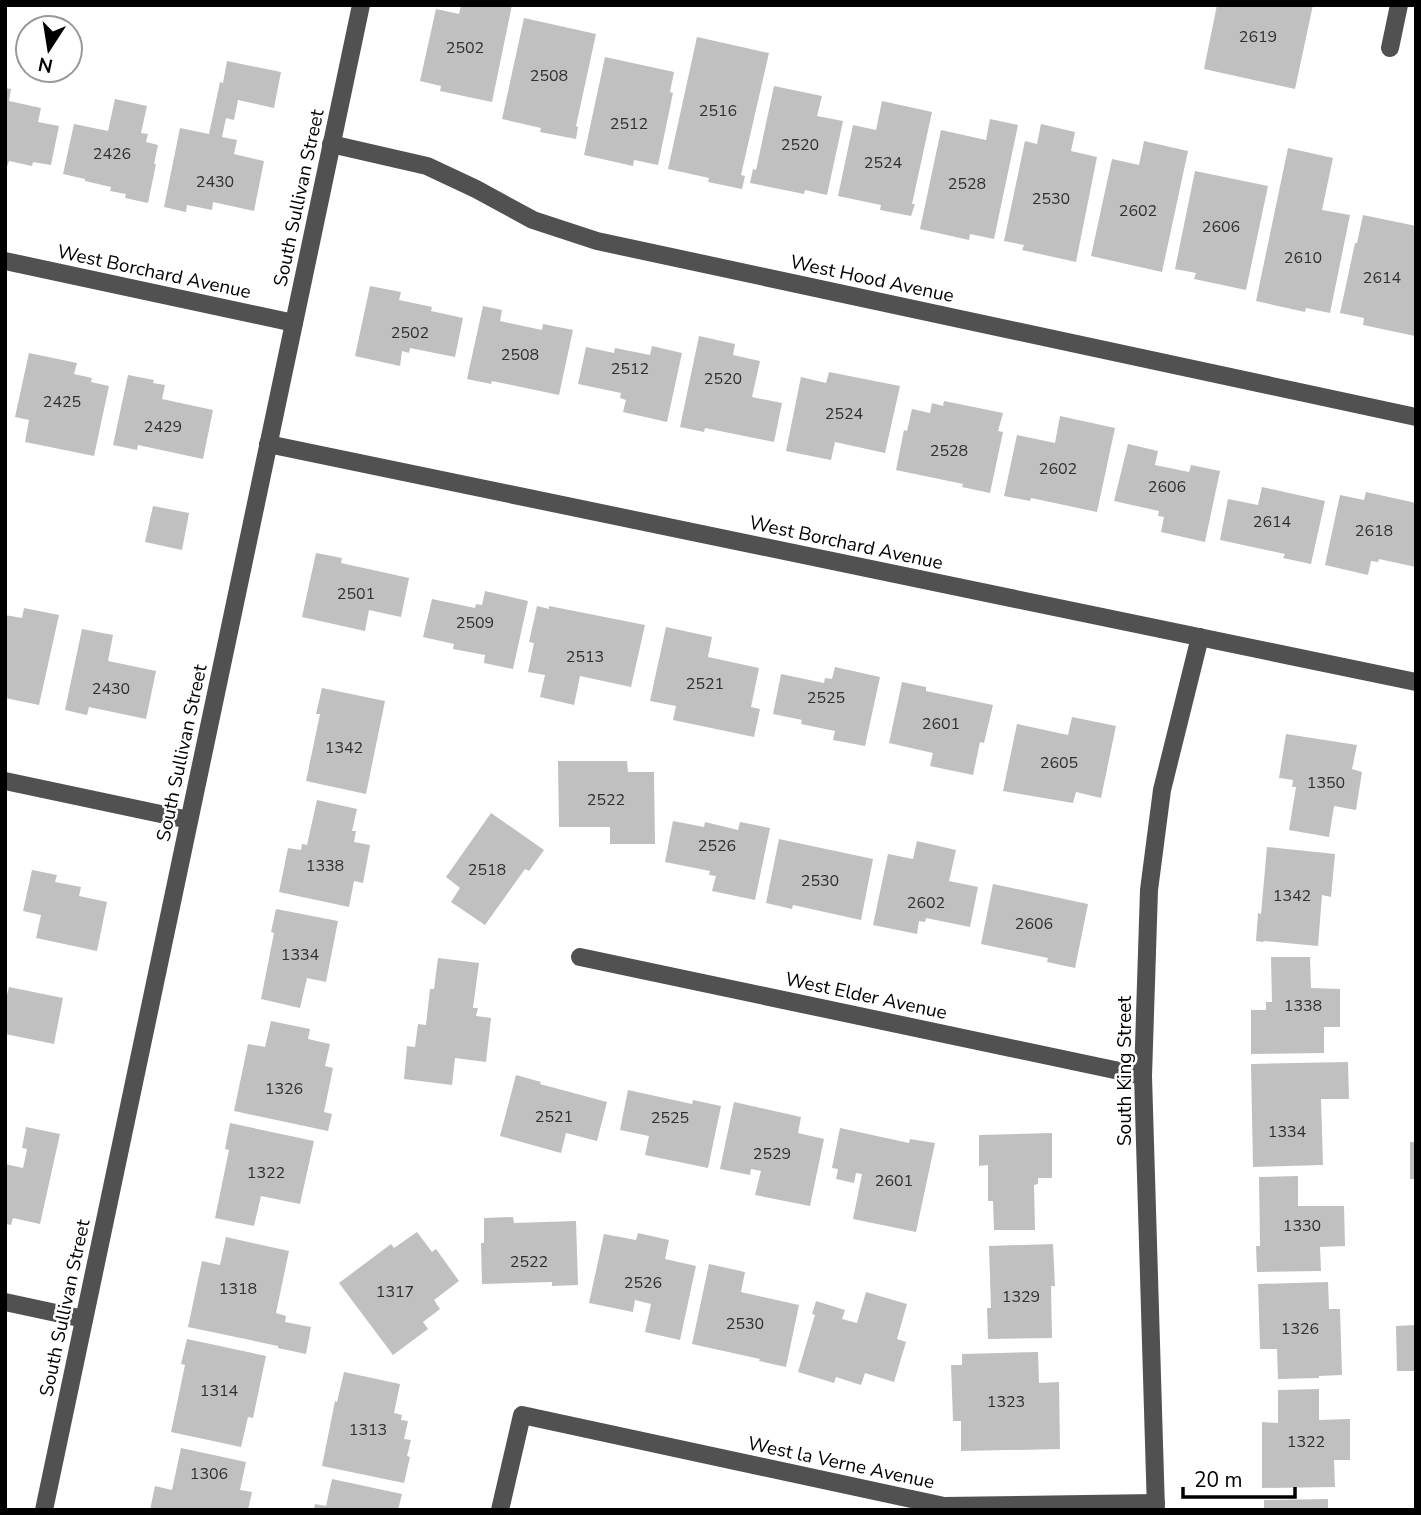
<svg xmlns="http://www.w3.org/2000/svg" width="1421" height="1515" font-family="'Nunito Sans',sans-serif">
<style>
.building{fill:#c0c0c0}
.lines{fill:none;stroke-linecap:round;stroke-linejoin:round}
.minor{stroke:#515151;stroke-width:18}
.labels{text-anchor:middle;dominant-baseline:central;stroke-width:5;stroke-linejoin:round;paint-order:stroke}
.number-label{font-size:16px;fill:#303030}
.street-label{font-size:19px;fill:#000;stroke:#fff}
</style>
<rect width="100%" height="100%" fill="#fff"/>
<g class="building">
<polygon points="461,5 512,5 492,102 440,91 441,86 420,81 436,9 459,14"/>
<polygon points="1217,5 1313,5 1295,89 1204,69"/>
<polygon points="524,18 596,34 576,126 578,127 576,139 540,132 541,128 502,119"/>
<polygon points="697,37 769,53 741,175 745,176 742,189 708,182 709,178 668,169"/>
<polygon points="605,57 674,72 670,92 673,93 658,165 634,160 633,166 584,155"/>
<polygon points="227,61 281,72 274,108 238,100 234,120 226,118 222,137 237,140 234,154 264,161 254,211 213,202 212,210 187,205 186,212 164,207 180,128 209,134 220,82 223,83"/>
<polygon points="774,86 822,96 817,116 843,121 827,195 805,190 804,194 750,183 753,169 756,170"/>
<polygon points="5,88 11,89 9,101 41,108 38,122 59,126 51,165 33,162 32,166 9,161 5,172"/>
<polygon points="115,99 147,106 141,133 148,134 146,142 158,145 154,164 156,164 148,203 125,198 126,194 110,191 111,187 85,181 85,179 63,174 74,124 108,131"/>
<polygon points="882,101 932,112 912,204 915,204 911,216 880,210 881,205 838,196 853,125 876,130"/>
<polygon points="990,119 1018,125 994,239 970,234 969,240 920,229 941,130 986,140"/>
<polygon points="1041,124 1075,132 1071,151 1097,157 1076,262 1022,250 1024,245 1004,241 1025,141 1037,144"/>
<polygon points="1144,141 1188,151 1162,272 1091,256 1112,159 1139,165"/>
<polygon points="1288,148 1333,158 1322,210 1350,215 1330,313 1306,308 1305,312 1256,301"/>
<polygon points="1195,171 1268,186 1246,290 1194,279 1196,273 1175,269"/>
<polygon points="1363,215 1416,226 1415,336 1363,325 1364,318 1340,313 1355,243 1357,243"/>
<polygon points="370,286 401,292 399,300 432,307 431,311 463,318 455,357 410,348 409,353 402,351 400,366 355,356"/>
<polygon points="483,306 502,310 500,321 542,330 543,324 573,330 559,395 492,381 491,384 467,379"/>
<polygon points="699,336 735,344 733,355 760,361 752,397 782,403 774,442 705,428 704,432 680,427"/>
<polygon points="652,346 682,353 667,422 623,412 626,400 620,398 621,393 578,384 586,347 614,353 615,348 650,355"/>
<polygon points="29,353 77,363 74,374 92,378 91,382 109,386 94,456 25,442 29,420 15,417"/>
<polygon points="829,372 900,386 885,453 835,442 831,460 786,451 801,377 826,383"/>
<polygon points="128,375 154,380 153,383 165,385 162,399 213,410 203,459 138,445 137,450 113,445"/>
<polygon points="944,401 1003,413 998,431 1003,432 990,493 962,487 963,484 896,470 904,430 907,431 912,409 930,413 932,403 943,406"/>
<polygon points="1060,416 1115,428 1097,512 1031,498 1030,501 1004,496 1017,435 1055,443"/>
<polygon points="1128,444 1158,451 1155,465 1189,472 1191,465 1220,471 1205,542 1161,532 1164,517 1158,516 1159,511 1114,501"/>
<polygon points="1262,487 1325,501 1311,564 1283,558 1285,554 1220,540 1228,499 1258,505"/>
<polygon points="1366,492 1416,503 1416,567 1379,559 1378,562 1371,561 1368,575 1325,565 1340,495 1364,500"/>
<polygon points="153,506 189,513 182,550 145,542"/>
<polygon points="316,553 342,558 341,563 409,578 401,617 369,610 365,631 302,617"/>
<polygon points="485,591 528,601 513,669 484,663 485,655 453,649 454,644 423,637 432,599 475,608 476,604 482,605"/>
<polygon points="537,606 549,609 549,606 645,625 631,687 580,676 574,705 540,697 545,675 528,672 534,643 529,642"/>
<polygon points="24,608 59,615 39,705 5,698 5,615 22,618"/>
<polygon points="666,627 712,637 708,657 759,668 751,707 760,709 754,737 673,720 676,706 650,701"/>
<polygon points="82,629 113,635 108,661 156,671 146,719 89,707 87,715 65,710"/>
<polygon points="835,667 880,677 865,746 833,740 835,731 801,724 802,720 773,714 781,674 824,683 825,678 832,679"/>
<polygon points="902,682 926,687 926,691 993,705 984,743 980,742 973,775 930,766 933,753 889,743"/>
<polygon points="322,688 385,701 366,794 306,781 320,714 316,714"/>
<polygon points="1072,717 1116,726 1101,798 1076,792 1073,803 1003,791 1017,724 1068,735"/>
<polygon points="1286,734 1357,745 1352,769 1362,772 1356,810 1334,806 1329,837 1289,830 1296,787 1292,787 1293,780 1279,778"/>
<polygon points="558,761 627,761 628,772 654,772 655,844 610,844 610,827 559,827"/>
<polygon points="317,800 357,809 352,831 356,831 354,842 370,845 363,883 354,881 349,907 279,892 288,848 301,850 302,844 307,845"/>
<polygon points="491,813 544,850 529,871 525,869 485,925 451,902 460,888 446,877"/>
<polygon points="673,821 704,827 705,822 738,830 740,822 770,828 755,900 712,891 716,876 709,875 710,871 665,862"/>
<polygon points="779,839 873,859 861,920 793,905 792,909 766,903"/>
<polygon points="917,841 956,850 949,881 978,887 970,927 926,918 925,922 919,921 917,934 873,925 888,854 913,859"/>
<polygon points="1267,847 1335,854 1331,897 1322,895 1318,946 1264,941 1263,942 1256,941 1258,913 1261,914"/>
<polygon points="32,870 57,875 55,882 81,887 79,896 107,902 97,951 36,938 41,915 23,911"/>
<polygon points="993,884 1088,904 1075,968 1047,962 1048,958 981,944"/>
<polygon points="276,909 338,921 326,982 307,978 300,1008 261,999 274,933 271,932"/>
<polygon points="1271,957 1310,957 1311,988 1340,989 1340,1027 1324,1027 1324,1053 1251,1054 1251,1010 1266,1010 1266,1002 1272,1002"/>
<polygon points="438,958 479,963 473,1008 478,1008 476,1016 491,1018 486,1062 455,1058 452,1085 404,1079 407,1046 415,1047 418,1024 426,1025 430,989 434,989"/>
<polygon points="9,987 63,998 54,1044 5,1034 5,1003"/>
<polygon points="271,1021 310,1029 308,1039 330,1044 325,1066 333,1068 324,1112 332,1114 328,1131 234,1111 248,1044 265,1047"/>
<polygon points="1348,1062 1349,1099 1321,1099 1323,1165 1253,1167 1251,1064"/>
<polygon points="516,1075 541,1082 540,1084 607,1102 597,1141 566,1133 561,1153 500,1136"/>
<polygon points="628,1090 692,1104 693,1100 721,1106 708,1168 645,1155 649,1136 620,1130"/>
<polygon points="734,1102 801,1117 798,1133 824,1139 810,1206 755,1195 761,1171 751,1169 750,1175 720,1169"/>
<polygon points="230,1123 314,1141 300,1204 261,1196 254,1226 215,1218 229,1150 225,1149"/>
<polygon points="26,1127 60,1134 40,1224 13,1218 11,1225 5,1224 5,1164 23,1168 27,1149 22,1148"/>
<polygon points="840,1128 909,1143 910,1139 935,1143 916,1232 853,1219 862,1174 856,1173 854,1183 836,1179 838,1169 832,1168"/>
<polygon points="1052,1133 1052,1178 1038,1178 1038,1184 1034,1185 1035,1230 994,1230 993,1201 988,1201 988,1165 979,1166 979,1135"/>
<rect x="1410" y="1142" width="6" height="37"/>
<polygon points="1298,1176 1298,1206 1344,1206 1345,1246 1320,1247 1321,1271 1257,1272 1256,1246 1260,1246 1259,1177"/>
<polygon points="513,1217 514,1223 576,1221 578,1285 552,1286 552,1282 482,1284 481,1243 484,1243 484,1218"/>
<polygon points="417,1232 432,1252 436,1249 459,1281 434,1300 440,1309 423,1322 428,1329 393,1355 339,1283 391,1244 394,1248"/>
<polygon points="638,1233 669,1240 665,1259 696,1266 680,1340 645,1332 651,1304 635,1300 633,1312 589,1303 604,1234 636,1240"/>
<polygon points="226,1237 289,1251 276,1313 286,1316 285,1322 311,1327 306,1354 278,1348 278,1346 188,1327 202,1261 220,1265"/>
<polygon points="1053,1244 1055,1286 1051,1286 1052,1338 988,1339 987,1308 991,1308 989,1246"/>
<polygon points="709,1264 745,1272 741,1292 799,1305 786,1367 759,1361 760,1359 692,1344"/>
<polygon points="1328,1282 1329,1309 1340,1309 1342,1375 1319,1376 1319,1378 1278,1379 1277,1349 1260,1349 1258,1284"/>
<polygon points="866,1292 907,1304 897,1339 906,1342 894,1382 865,1373 861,1385 836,1377 834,1383 798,1372 815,1315 812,1314 816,1301 845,1310 842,1319 857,1323"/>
<polygon points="1416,1325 1416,1371 1397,1371 1396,1326"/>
<polygon points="187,1339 266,1356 253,1418 248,1417 241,1447 171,1432 185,1365 181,1364"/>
<polygon points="1038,1352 1039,1383 1059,1382 1060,1449 961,1451 961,1421 953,1421 951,1365 962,1365 962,1354"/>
<polygon points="344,1372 400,1384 394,1413 402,1415 401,1420 408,1421 404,1439 411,1440 407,1456 410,1457 404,1483 322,1466 335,1401 337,1402"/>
<polygon points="1319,1389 1319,1420 1350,1419 1350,1460 1334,1460 1335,1487 1262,1488 1262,1422 1278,1423 1278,1390"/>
<polygon points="181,1448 246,1462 240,1490 252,1492 248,1510 150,1510 155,1486 172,1490"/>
<polygon points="332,1479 402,1494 398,1510 314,1510 315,1504 326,1506"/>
<polygon points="1328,1499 1328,1510 1264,1510 1264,1500"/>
</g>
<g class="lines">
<g class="minor">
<polyline points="1390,48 1399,5"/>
<polyline points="331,144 427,166 476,189 533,220 597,241 1416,417"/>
<polyline points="5,261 294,323"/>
<polyline points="268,444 1416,682"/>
<polyline points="5,781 189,820"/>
<polyline points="580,957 1143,1076"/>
<polyline points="5,1302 84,1319"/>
<polyline points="44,1510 361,5"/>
<polyline points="500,1510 522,1415 944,1506 1156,1503"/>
<polyline points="1156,1510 1143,1076 1149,890 1162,790 1200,637"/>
</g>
</g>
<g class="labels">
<g class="number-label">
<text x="1258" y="37">2619</text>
<text x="465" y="48">2502</text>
<text x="549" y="76">2508</text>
<text x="718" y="111">2516</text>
<text x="629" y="124">2512</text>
<text x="800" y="145">2520</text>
<text x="112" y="154">2426</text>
<text x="883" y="163">2524</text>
<text x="215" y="182">2430</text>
<text x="967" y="184">2528</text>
<text x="1051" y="199">2530</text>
<text x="1138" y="211">2602</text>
<text x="1221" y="227">2606</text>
<text x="1303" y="258">2610</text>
<text x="1382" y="278">2614</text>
<text x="410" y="333">2502</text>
<text x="520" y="355">2508</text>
<text x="630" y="369">2512</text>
<text x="723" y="379">2520</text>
<text x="62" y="402">2425</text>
<text x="844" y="414">2524</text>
<text x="163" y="427">2429</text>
<text x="949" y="451">2528</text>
<text x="1058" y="469">2602</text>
<text x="1167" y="487">2606</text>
<text x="1272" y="522">2614</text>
<text x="1374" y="531">2618</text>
<text x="356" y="594">2501</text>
<text x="475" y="623">2509</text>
<text x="585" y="657">2513</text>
<text x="705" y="684">2521</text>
<text x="111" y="689">2430</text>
<text x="826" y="698">2525</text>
<text x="941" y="724">2601</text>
<text x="344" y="748">1342</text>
<text x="1059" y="763">2605</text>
<text x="1326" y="783">1350</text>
<text x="606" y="800">2522</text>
<text x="717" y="846">2526</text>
<text x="325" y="866">1338</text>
<text x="487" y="870">2518</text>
<text x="820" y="881">2530</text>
<text x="1292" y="896">1342</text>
<text x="926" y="903">2602</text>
<text x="1034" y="924">2606</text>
<text x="300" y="955">1334</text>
<text x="1303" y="1006">1338</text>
<text x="284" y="1089">1326</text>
<text x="554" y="1117">2521</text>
<text x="670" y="1118">2525</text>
<text x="1287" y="1132">1334</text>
<text x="772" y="1154">2529</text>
<text x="266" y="1173">1322</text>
<text x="894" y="1181">2601</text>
<text x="1302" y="1226">1330</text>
<text x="529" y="1262">2522</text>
<text x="643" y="1283">2526</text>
<text x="238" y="1289">1318</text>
<text x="395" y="1292">1317</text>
<text x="1021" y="1297">1329</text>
<text x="745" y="1324">2530</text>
<text x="1300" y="1329">1326</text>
<text x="219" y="1391">1314</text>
<text x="1006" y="1402">1323</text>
<text x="368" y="1430">1313</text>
<text x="1306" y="1442">1322</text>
<text x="209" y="1474">1306</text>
</g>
<g class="street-label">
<text transform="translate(299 198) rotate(-78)">South Sullivan Street</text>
<text transform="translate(154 272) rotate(12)">West Borchard Avenue</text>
<text transform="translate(872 279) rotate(12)">West Hood Avenue</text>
<text transform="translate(846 543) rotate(12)">West Borchard Avenue</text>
<text transform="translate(182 753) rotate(-78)">South Sullivan Street</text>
<text transform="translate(866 996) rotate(12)">West Elder Avenue</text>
<text transform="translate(1125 1071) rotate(-90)">South King Street</text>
<text transform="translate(65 1308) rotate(-78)">South Sullivan Street</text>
<text transform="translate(841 1463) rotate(12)">West la Verne Avenue</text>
</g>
</g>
<rect width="1421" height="1515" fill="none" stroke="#000000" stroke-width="14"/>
<g transform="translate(49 49) rotate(192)"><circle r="33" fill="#ffffff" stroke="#999999" stroke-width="2"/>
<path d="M0-5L12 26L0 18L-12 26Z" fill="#000000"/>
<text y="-10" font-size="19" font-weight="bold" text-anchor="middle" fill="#000000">N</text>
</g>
<path d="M1183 1487v10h112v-10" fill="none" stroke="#000000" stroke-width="3.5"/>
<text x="1194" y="1487" font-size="21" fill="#000000" stroke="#ffffff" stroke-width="5" paint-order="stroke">20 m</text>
</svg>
